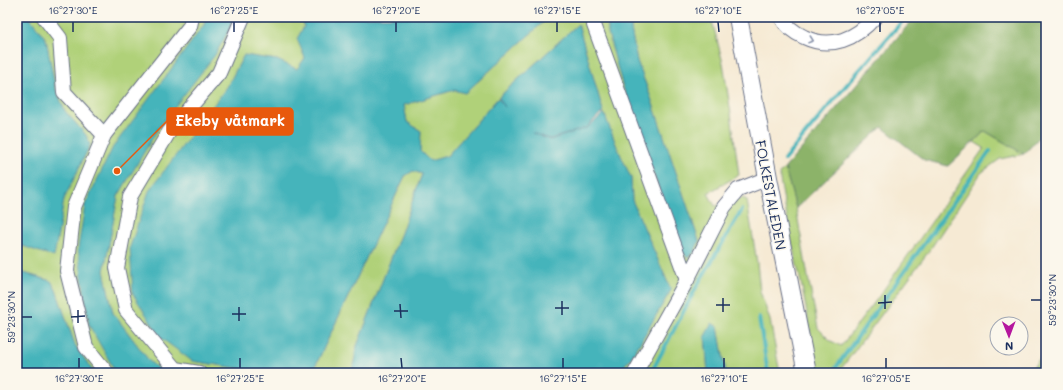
<svg xmlns="http://www.w3.org/2000/svg" width="1063" height="390" font-family="Mali,sans-serif">
<style>
.green{fill:#b0d179;stroke:#66806c}
.forest{fill:#8cb369;stroke:#547164}
.water{fill:#44b4bb;stroke:#30728c}
.lines{fill:none;stroke-linecap:round;stroke-linejoin:round}
.stream{stroke:#44b4bb;stroke-width:4}
.minor-casing{stroke:#687087;stroke-width:16}
.major-casing{stroke:#687087;stroke-width:20}
.minor{stroke:#fff;stroke-width:14}
.major{stroke:#fff;stroke-width:18}
.oneway{stroke:#8d97ae}
.ticks{fill:none;stroke:#1b2f5e;stroke-width:1.5}
.labels{text-anchor:middle;dominant-baseline:central;stroke-width:3;stroke-linejoin:round;paint-order:stroke}
.street-label{font-size:14px;fill:#1b2f5e;stroke:#fbf7ec}
.leader{fill:none;stroke:#e8590c;stroke-width:1.5}
.callout-dot{fill:#e8590c;stroke:#fbf7ec;stroke-width:1.5}
.callout{fill:#e8590c;stroke:#e8590c;stroke-width:1.5}
.callout-label{font-size:15px;text-anchor:middle;font-weight:bold;fill:#fff}
.neatline{fill:none;stroke:#1b2f5e;stroke-width:1.5}
.ticks-label{font-size:10px;text-anchor:middle;fill:#1b2f5e}
</style>
<rect width="100%" height="100%" fill="#fbf7ec"/>
<filter id="ink" filterUnits="userSpaceOnUse"><feTurbulence type="fractalNoise" baseFrequency=".025" numOctaves="2"/><feDisplacementMap in="SourceGraphic" scale="8" xChannelSelector="R" yChannelSelector="G"/><feConvolveMatrix kernelMatrix="1 2 1 2 8 2 1 2 1" color-interpolation-filters="sRGB"/></filter>
<filter id="wash" filterUnits="userSpaceOnUse"><feTurbulence type="fractalNoise" baseFrequency=".012" numOctaves="4" result="noise"/><feDisplacementMap in="SourceGraphic" scale="16" xChannelSelector="R" yChannelSelector="G"/><feGaussianBlur stdDeviation="0.9" result="paint"/><feColorMatrix in="noise" values="0 0 0 0 0 0 0 0 0 0 0 0 0 0 0 0 0 1.4 0 .05"/><feComposite in="paint" operator="in"/></filter>
<g filter="url(#wash)">
<rect width="100%" height="100%" fill="#f6ead4"/>
<g class="green">
<polygon points="29,17 206,17 204,25 85,205 114,369 118,373 94,373 75,345 56,290 51,281 17,271 17,244 54,256 64,199 90,145 86,135 65,111 55,87 46,39"/>
<polygon points="233,17 302,17 304,26 298,39 305,58 297,70 277,60 244,55 227,87 213,106 192,361 270,373 164,373 150,362 113,313 104,271 118,196 159,127 229,30"/>
<polygon points="549,17 608,17 608,33 623,87 699,241 651,98 637,61 631,29 631,17 711,17 723,63 731,114 739,175 708,193 715,206 743,198 747,200 757,263 760,291 770,320 780,373 726,373 718,327 705,336 708,373 617,373 631,358 671,290 632,200 631,178 617,147 603,111 578,24 499,97 447,156 430,161 420,151 421,131 407,122 404,105 454,90 465,93"/>
<polygon points="985,131 1024,154 1000,159 981,173 929,251 838,373 818,373 802,287 791,240 779,174 785,168 796,208 808,277 818,328 831,341 841,346 877,299 984,148 974,142"/>
<polygon points="413,171 422,174 401,233 357,346 352,373 312,373 405,176"/>
<polygon points="1046,350 1046,370 1044,373 1029,373"/>
</g>
<polygon class="forest" points="915,17 1046,17 1046,130 1024,154 985,131 948,166 924,160 882,127 796,208 785,168"/>
<g class="water">
<polygon points="17,17 29,17 46,39 55,87 65,111 86,135 90,145 64,199 54,257 17,244"/>
<polygon points="206,17 233,17 229,30 215,55 159,127 118,196 104,271 113,313 150,362 164,373 118,373 114,369 89,325 78,249 85,205 113,147 204,25"/>
<polygon points="302,17 327,17 329,20 332,17 549,17 465,93 454,90 404,105 407,122 421,131 420,151 430,161 447,156 498,98 505,107 499,97 578,24 603,111 586,128 550,139 532,133 550,140 587,128 604,113 617,147 631,178 632,200 671,290 631,358 617,373 352,373 357,346 401,233 422,174 413,171 405,176 312,373 270,373 192,361 161,338 133,294 130,247 149,191 227,87 244,55 277,60 297,69 305,58 297,39 304,26"/>
<polygon points="608,17 631,17 631,29 637,61 651,98 699,241 694,253 687,257 680,250 623,87 608,33"/>
<polygon points="17,271 51,281 56,290 75,345 94,373 17,373"/>
<polygon points="712,323 718,327 726,373 708,373 705,336"/>
</g>
<g class="lines">
<g class="stream">
<polyline points="1043,124 1046,120"/>
<polyline points="784,160 849,82 906,17"/>
<polyline points="759,318 768,373"/>
<polyline points="651,373 698,284 742,210"/>
<polyline points="832,373 990,151"/>
<polyline points="1036,373 1046,359"/>
</g>
</g>
</g>
<g filter="url(#ink)">
<g class="lines">
<g class="minor-casing">
<g id="minor">
<polyline points="44,17 60,38 64,92 104,135"/>
<polyline points="595,17 594,25 687,280"/>
<path d="M 781,17 C 786,26 795,33 804,37 C 831,50 856,39 875,17"/>
<polyline points="107,373 86,347 67,271 74,207 104,135 190,26 192,17"/>
<polyline points="199,373 175,369 126,310 117,268 130,197 169,132 219,73 243,17"/>
<polyline points="635,373 687,280 724,207 738,190 768,178"/>
</g>
</g>
<g class="major-casing">
<polyline id="major" points="738,17 768,178 807,373"/>
</g>
<use href="#minor" class="minor"/>
<use href="#major" class="major"/>
</g>
<defs><path id="oneway-chevron" d="M-2-3.5L2.5 0L-2 3.5" fill="none" stroke-width="1.6" stroke-linecap="round" stroke-linejoin="round"/></defs>
<use class="oneway" href="#oneway-chevron" transform="translate(811 40) rotate(19)"/>
</g>
<path class="ticks" d="M 73,22 L 73,32M 234,22 L 234,32M 396,22 L 396,32M 557,22 L 557,32M 718,22 L 719,32M 880,22 L 880,32M 885,295 L 885,309M 723,298 L 723,312M 1031,300 L 1041,300M 562,301 L 562,315M 878,303 L 892,302M 400,304 L 401,318M 716,305 L 730,305M 239,307 L 239,321M 555,308 L 569,308M 78,310 L 78,323M 394,311 L 408,311M 232,314 L 246,314M 22,317 L 32,317M 71,317 L 85,316M 79,358 L 79,368M 240,358 L 240,368M 401,358 L 402,368M 563,358 L 563,368M 724,358 L 724,368M 886,358 L 886,368"/>
<g class="labels">
<g class="street-label">
<text transform="translate(771 195) rotate(79)">FOLKESTALEDEN</text>
</g>
</g>
<path class="leader" d="M117 171L167 121"/>
<circle class="callout-dot" cx="117" cy="171" r="4"/>
<rect class="callout" x="167" y="108" width="126" height="27" rx="4"/>
<g class="callout-label">
<text x="230" y="126">Ekeby våtmark</text>
</g>
<rect width="1063" height="390" fill="none" stroke="#fbf7ec" stroke-width="44"/>
<g transform="translate(1009 336) rotate(179)"><circle r="19" fill="#fbf7ec" stroke="#a1a7b3"/>
<path d="M0-3L7 15L0 10L-7 15Z" fill="#b5179e"/>
<text y="-6" font-size="11" font-weight="bold" text-anchor="middle" fill="#1b2f5e">N</text>
</g>
<rect x="22" y="22" width="1019" height="346" class="neatline"/>
<g class="ticks-label">
<text x="73" y="14">16°27'30"E</text>
<text x="234" y="14">16°27'25"E</text>
<text x="396" y="14">16°27'20"E</text>
<text x="557" y="14">16°27'15"E</text>
<text x="718" y="14">16°27'10"E</text>
<text x="880" y="14">16°27'05"E</text>
<text transform="translate(1052 300) rotate(-90)" y="4">59°23'30"N</text>
<text transform="translate(11 317) rotate(-90)" y="4">59°23'30"N</text>
<text x="79" y="382">16°27'30"E</text>
<text x="240" y="382">16°27'25"E</text>
<text x="402" y="382">16°27'20"E</text>
<text x="563" y="382">16°27'15"E</text>
<text x="724" y="382">16°27'10"E</text>
<text x="886" y="382">16°27'05"E</text>
</g>
</svg>
